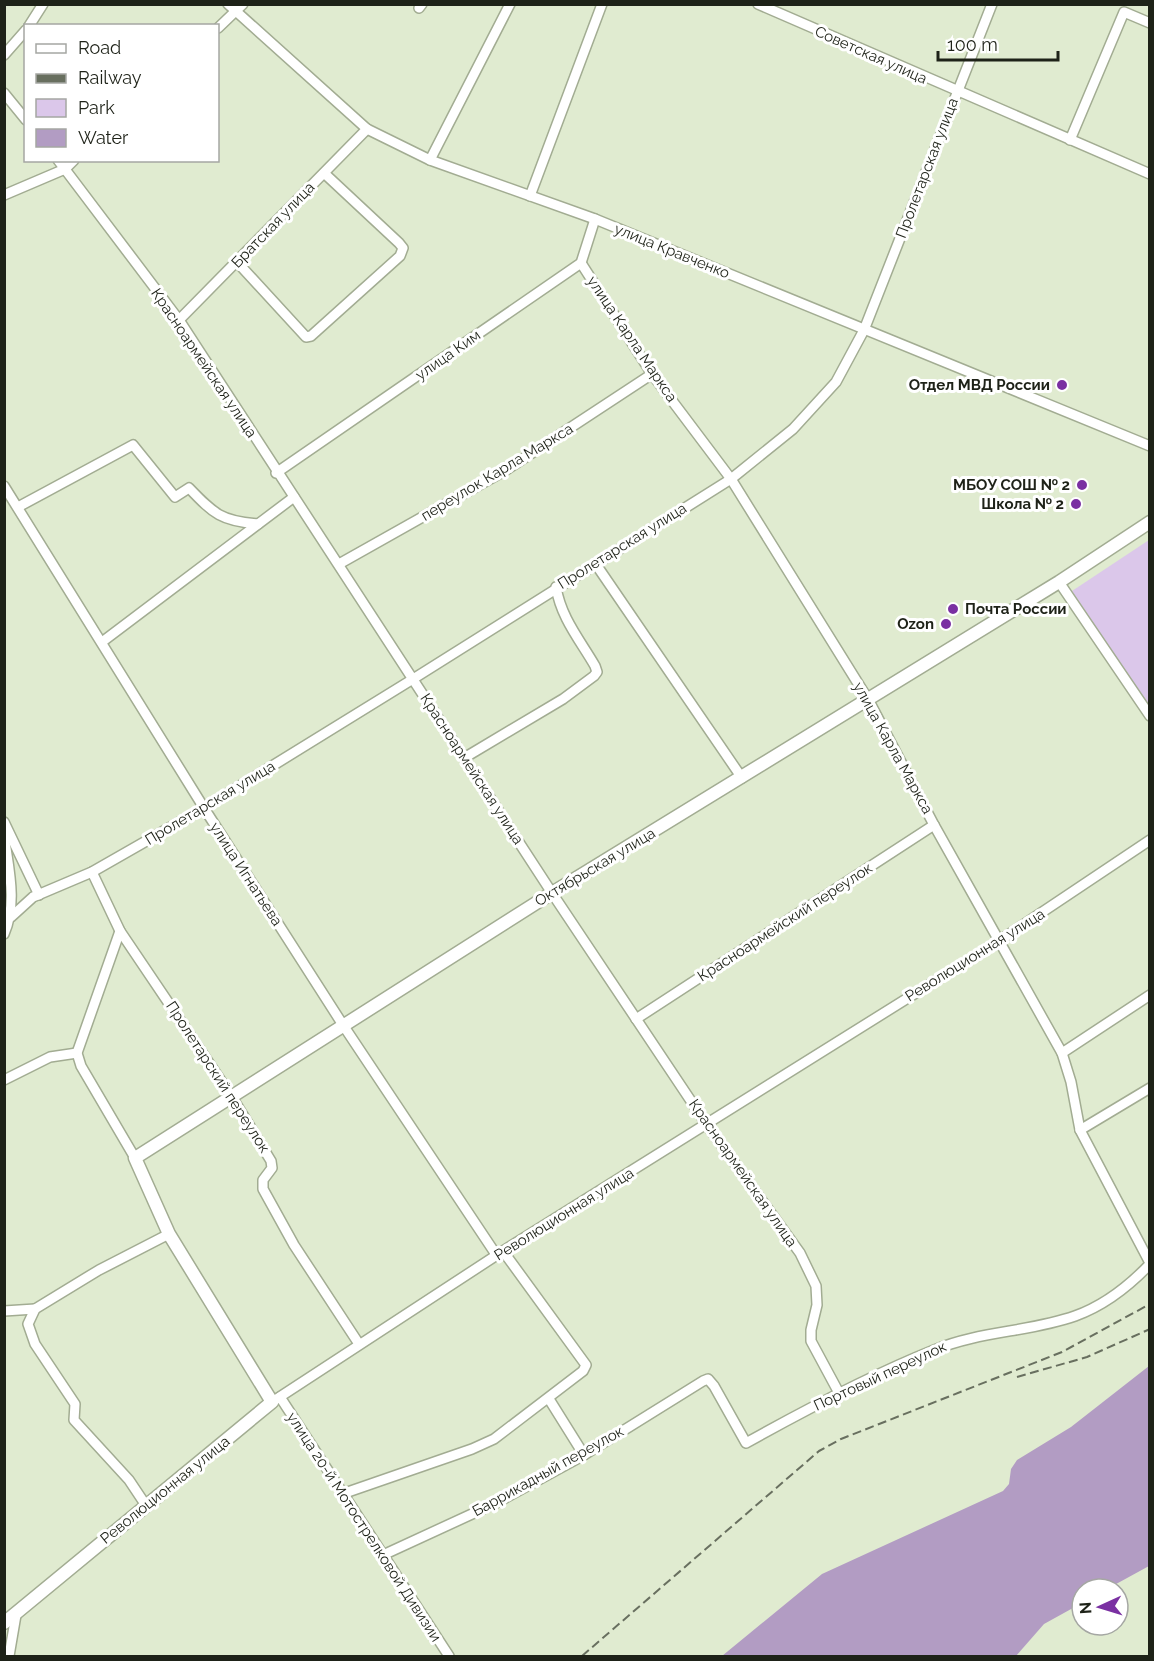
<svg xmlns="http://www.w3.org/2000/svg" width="1154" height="1661" font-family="Raleway,sans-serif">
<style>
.green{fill:#dbc7ea}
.water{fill:#b29cc3}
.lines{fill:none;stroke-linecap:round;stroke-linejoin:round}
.minor-casing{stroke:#a2ac92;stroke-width:12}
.major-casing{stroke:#a2ac92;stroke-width:15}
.minor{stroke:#fff;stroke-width:9}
.major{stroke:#fff;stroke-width:12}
.rail{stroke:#686f5f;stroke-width:2;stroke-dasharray:9 4.5;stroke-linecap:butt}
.poi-dot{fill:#7a30a2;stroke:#fff;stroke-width:2}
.labels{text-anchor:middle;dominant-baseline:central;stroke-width:6;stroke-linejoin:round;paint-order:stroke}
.street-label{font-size:15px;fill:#1e2218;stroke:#fff}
.poi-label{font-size:15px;font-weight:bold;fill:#1e2218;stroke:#fff;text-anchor:end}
</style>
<rect width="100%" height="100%" fill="#e0ebd0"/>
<polygon class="green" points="1149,540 1149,707 1072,591"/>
<polygon class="water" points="1149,1366 1149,1566 1107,1589 1082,1589 1082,1603 1044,1624 1016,1656 722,1656 822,1574 1003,1491 1009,1484 1011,1469 1017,1460 1071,1427"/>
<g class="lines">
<g class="minor-casing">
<g id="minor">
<polyline points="228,4 367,129 430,160 595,219 1150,446"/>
<polyline points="758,4 1150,174"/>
<polyline points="419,8 422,4"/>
<polyline points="29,26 43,4"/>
<polyline points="218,28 243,4"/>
<polyline points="4,55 26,30"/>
<polyline points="4,93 26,120"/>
<polyline points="1070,140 1124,12 1150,23"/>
<polyline points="58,160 179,320 552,893 707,1125 800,1253 816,1286 817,1305 811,1330 811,1341 839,1393"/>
<polyline points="430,160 510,4"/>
<polyline points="4,195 65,169 74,160"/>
<polyline points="530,196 602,4"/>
<polyline points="237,262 306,337 311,336 400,256 403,248 399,243 324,173"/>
<polyline points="581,263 652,374 731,479 869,701 934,825 1062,1053 1071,1082 1080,1130 1150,1263"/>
<polyline points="179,320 367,129"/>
<polyline points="276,473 581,263 595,219"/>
<polyline points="4,486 204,808 343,1025 497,1256"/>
<path d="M 18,507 L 133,445 L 175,497 L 189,488 C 214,514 221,521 258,524"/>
<polyline points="595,563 742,778"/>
<polyline points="339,564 506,470 652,374"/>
<polyline points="1059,582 1150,716"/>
<polyline points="102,642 294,497"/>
<path d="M 464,758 L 563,699 L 594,676 L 597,672 L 595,666 C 580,640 561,618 556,587"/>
<polyline points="4,822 39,895"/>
<path d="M 4,834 C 8,867 18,902 4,934"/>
<polyline points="92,872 120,931 232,1097 271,1161 272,1168 263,1180 263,1189 294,1245 359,1344"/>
<polyline points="11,917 33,897 92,872 204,808 413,679 731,479 793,429 836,382 864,330 992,4"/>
<polyline points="120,931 77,1053 81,1066 135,1158"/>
<polyline points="636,1019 934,825"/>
<polyline points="1062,1053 1150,995"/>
<polyline points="4,1080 50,1057 77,1053"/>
<polyline points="1080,1130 1150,1088"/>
<polyline points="4,1311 35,1309"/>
<polyline points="280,1397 449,1656"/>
<polyline points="549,1399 584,1455"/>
<polyline points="272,1402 503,1251 999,941 1150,840"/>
<polyline points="342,1494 472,1449 494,1439 583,1371 586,1365 503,1251"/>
<polyline points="145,1504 129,1480 74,1420 75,1404 35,1344 28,1324 35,1309 99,1270 169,1234"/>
<path d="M 383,1555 L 498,1502 L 584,1455 L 703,1381 L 708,1379 L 714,1386 L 746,1443 C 807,1409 869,1376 934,1350 C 979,1331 1030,1332 1075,1316 C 1103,1306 1129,1286 1150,1264"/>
<polyline points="9,1656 16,1615"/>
</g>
</g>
<g class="major-casing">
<polyline id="major" points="4,1623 272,1402 169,1234 135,1158 552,893 1059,582 1150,522"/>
</g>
<use href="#minor" class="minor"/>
<use href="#major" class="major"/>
<g class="rail">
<polyline points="1017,1377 1087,1357 1150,1329"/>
<polyline points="582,1656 819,1451 841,1439 1062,1352 1150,1304"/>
</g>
</g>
<g class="poi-dot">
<circle cx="1062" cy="385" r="6"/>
<circle cx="1082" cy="485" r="6"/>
<circle cx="1076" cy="504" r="6"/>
<circle cx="953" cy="609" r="6"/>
<circle cx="946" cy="624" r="6"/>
</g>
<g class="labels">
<g class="street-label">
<text transform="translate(871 55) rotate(24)">Советская улица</text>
<text transform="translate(927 168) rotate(-69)">Пролетарская улица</text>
<text transform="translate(273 225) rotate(-46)">Братская улица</text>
<text transform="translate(672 251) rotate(22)">улица Кравченко</text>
<text transform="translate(632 339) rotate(56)">улица Карла Маркса</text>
<text transform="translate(448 355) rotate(-35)">улица Ким</text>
<text transform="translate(204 363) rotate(56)">Красноармейская улица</text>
<text transform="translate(497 472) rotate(-31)">переулок Карла Маркса</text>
<text transform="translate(622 546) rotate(-32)">Пролетарская улица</text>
<text transform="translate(893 748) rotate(61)">улица Карла Маркса</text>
<text transform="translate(472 769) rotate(57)">Красноармейская улица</text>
<text transform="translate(210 803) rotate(-31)">Пролетарская улица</text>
<text transform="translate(595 867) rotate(-31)">Октябрьская улица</text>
<text transform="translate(246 874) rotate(57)">улица Игнатьева</text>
<text transform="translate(785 922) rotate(-33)">Красноармейский переулок</text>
<text transform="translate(975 955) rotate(-32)">Революционная улица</text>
<text transform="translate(218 1077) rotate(57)">Пролетарский переулок</text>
<text transform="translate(743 1173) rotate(55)">Красноармейская улица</text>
<text transform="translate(564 1214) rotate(-32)">Революционная улица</text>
<text transform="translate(880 1376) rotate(-25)">Портовый переулок</text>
<text transform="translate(548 1471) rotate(-29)">Баррикадный переулок</text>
<text transform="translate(165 1490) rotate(-39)">Революционная улица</text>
<text transform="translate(364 1527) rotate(57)">улица 20-й Мотострелковой Дивизии</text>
</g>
<g class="poi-label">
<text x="1050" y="385">Отдел МВД России</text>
<text x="1070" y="485">МБОУ СОШ № 2</text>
<text x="1064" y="504">Школа № 2</text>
<text x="965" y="609" text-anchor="start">Почта России</text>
<text x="934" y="624">Ozon</text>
</g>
</g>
<rect width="1154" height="1661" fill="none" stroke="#1e2218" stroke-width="12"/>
<rect x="24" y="24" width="195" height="138" fill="#ffffff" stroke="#a5a7a3" stroke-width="1.5"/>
<rect x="36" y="44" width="30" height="9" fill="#ffffff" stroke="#a5a7a3" stroke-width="1.5"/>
<text x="78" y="54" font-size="18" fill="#1e2218">Road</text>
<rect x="36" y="74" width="30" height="9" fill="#686f5f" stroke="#a5a7a3" stroke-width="1.5"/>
<text x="78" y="84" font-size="18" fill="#1e2218">Railway</text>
<rect x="36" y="99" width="30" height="18" fill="#dbc7ea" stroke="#a5a7a3" stroke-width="1.5"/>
<text x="78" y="114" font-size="18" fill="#1e2218">Park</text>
<rect x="36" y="129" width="30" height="18" fill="#b29cc3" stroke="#a5a7a3" stroke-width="1.5"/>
<text x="78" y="144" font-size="18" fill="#1e2218">Water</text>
<g transform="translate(1100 1607) rotate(266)"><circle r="28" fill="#ffffff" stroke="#a5a7a3" stroke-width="1.5"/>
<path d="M0-4.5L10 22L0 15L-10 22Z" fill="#7a30a2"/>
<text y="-9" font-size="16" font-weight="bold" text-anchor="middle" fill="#1e2218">N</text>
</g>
<path d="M938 51v9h120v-9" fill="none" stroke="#1e2218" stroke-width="3"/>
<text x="947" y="51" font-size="18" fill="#1e2218" stroke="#ffffff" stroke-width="4.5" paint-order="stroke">100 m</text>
</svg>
